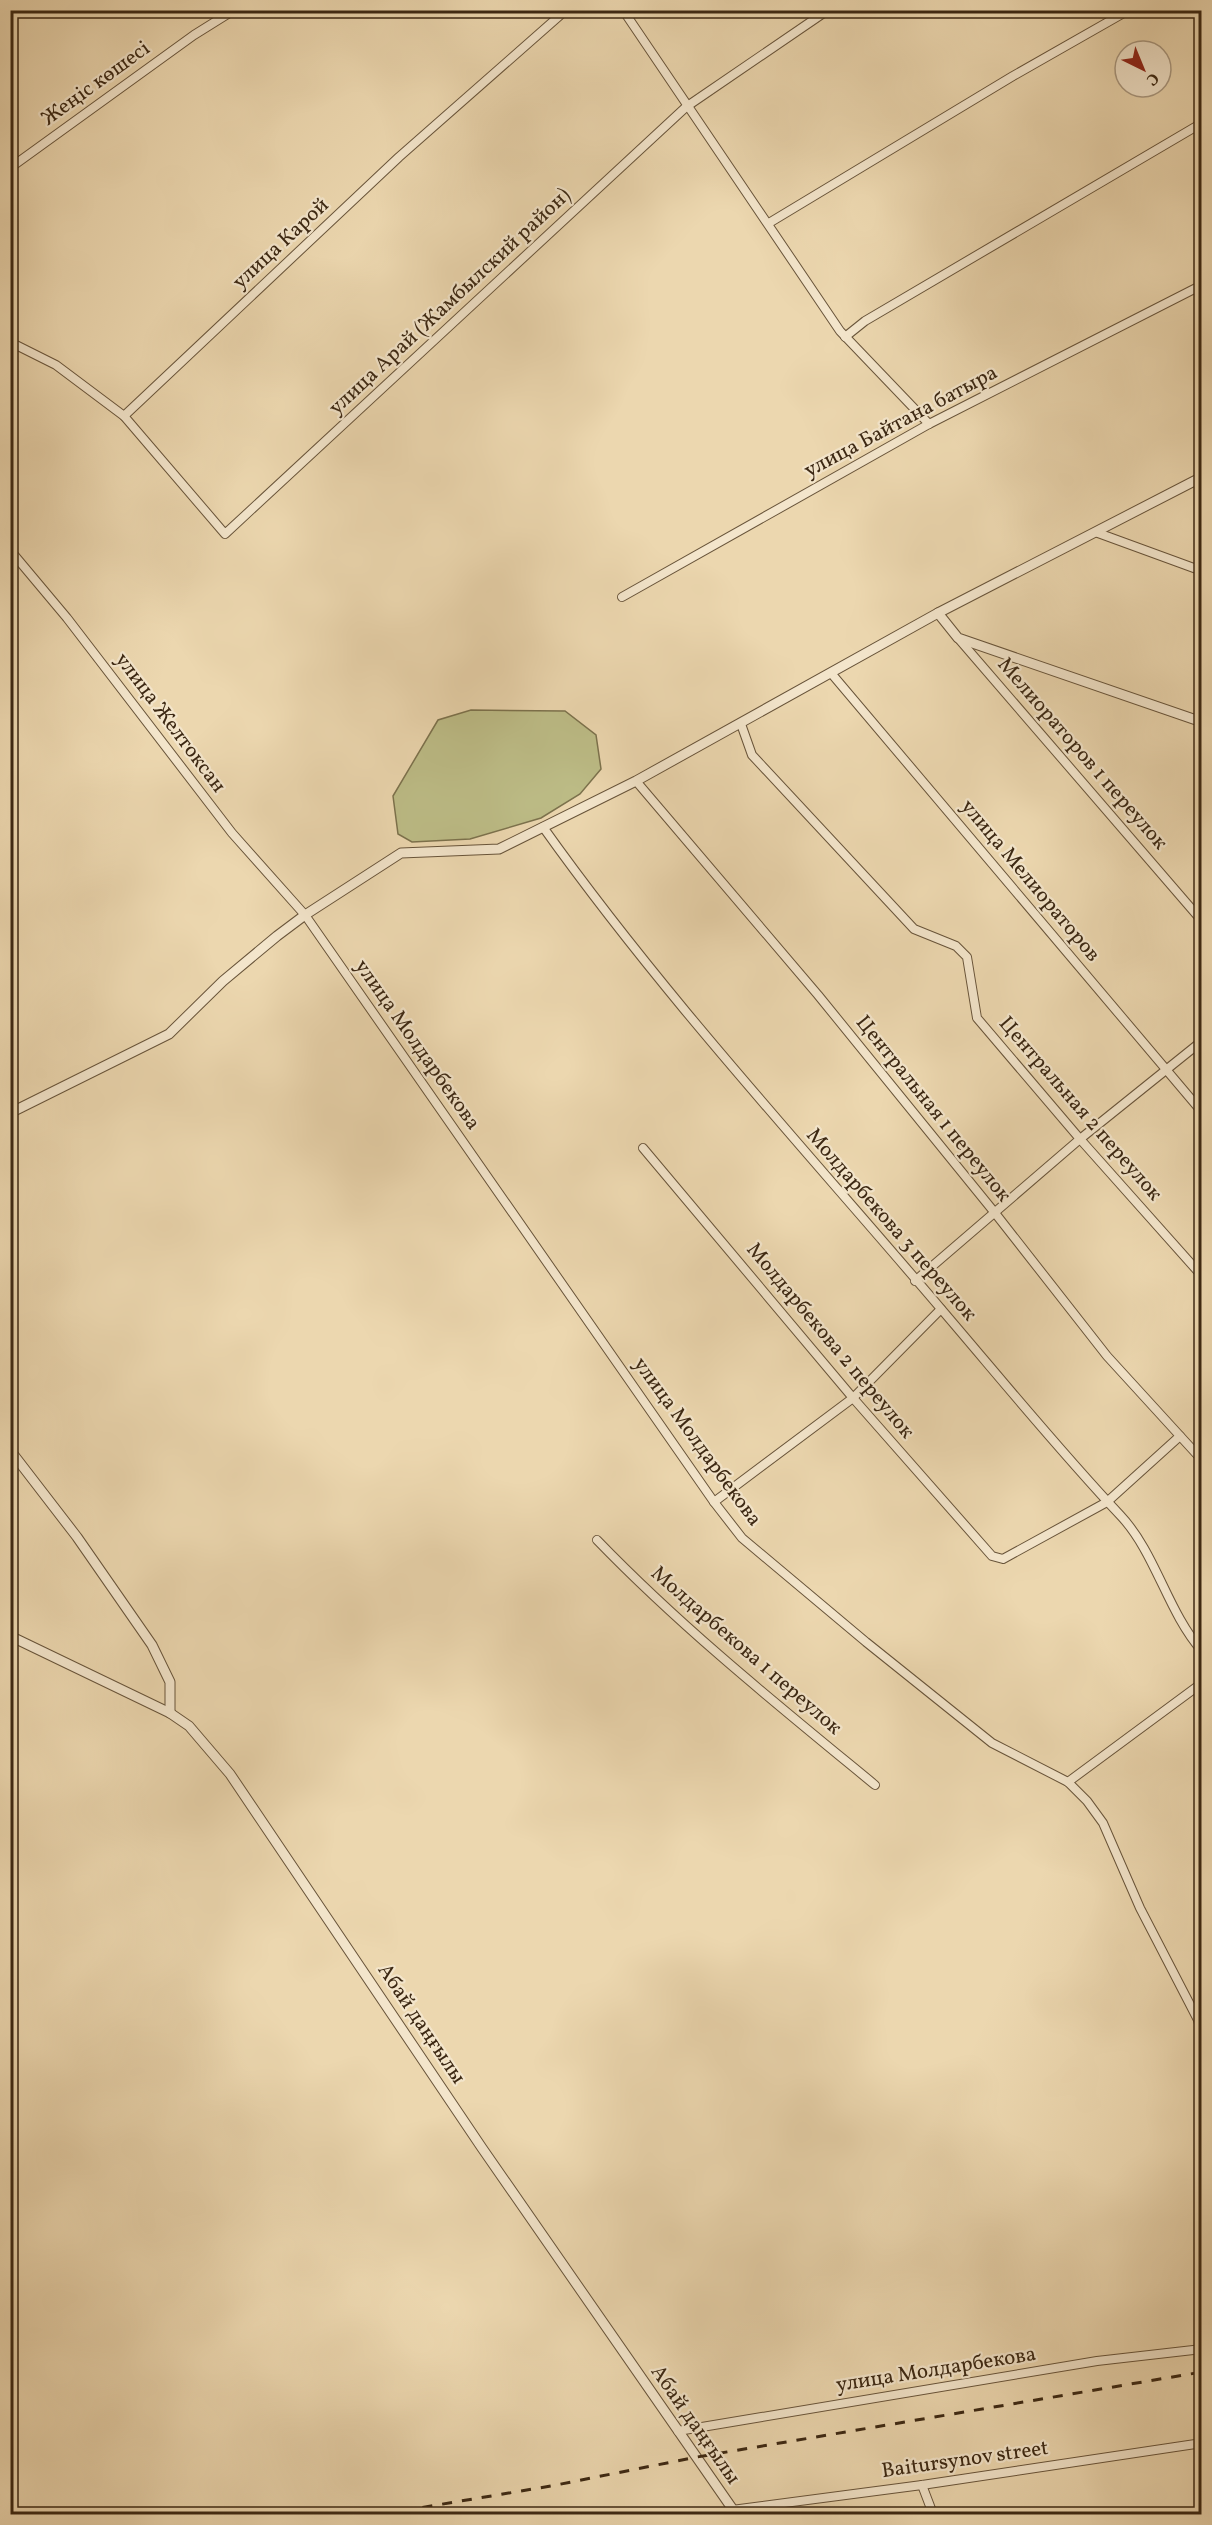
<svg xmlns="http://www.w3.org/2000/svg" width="1212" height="2525" font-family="Vollkorn,serif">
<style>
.green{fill:#bdbd87;stroke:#7c724d;stroke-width:1.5}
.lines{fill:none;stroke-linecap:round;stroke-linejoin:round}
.minor-casing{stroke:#68543a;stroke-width:10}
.tertiary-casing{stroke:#68543a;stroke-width:11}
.minor{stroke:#f3e5cb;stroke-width:8}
.tertiary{stroke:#f3e5cb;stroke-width:9}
.rail{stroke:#3c2813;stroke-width:3;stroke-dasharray:10 10;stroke-linecap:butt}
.labels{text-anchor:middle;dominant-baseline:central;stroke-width:4.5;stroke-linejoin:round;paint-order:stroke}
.street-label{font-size:21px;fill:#3c2813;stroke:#f3e5cb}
</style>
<rect width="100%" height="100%" fill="#ecd7af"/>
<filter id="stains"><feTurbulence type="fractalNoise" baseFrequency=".00333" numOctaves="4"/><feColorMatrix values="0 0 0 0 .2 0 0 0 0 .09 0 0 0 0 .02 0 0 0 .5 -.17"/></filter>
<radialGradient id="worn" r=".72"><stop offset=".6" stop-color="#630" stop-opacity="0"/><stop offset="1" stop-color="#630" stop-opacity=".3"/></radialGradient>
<polygon class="green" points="471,710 565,711 596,735 601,769 580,794 541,818 470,839 412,842 398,834 393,796 438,720"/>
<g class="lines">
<g class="minor-casing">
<g id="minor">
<polyline points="623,10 840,331 929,424"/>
<polyline points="10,168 194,35 234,10"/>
<polyline points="769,223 1013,76 1129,10"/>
<polyline points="845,337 865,321 1202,123"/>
<polyline points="10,342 56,365 124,416 399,157 566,10"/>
<polyline points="124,416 225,534 686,107 828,10"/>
<polyline points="1098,533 1202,571"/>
<polyline points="10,550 67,618 232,833 305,915 714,1502 742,1538 866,1642 992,1743 1068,1782 1087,1801 1103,1823 1140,1908 1198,2020 1202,2035"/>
<polyline points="622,597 929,424 1202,285"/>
<polyline points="958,638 1202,921"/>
<polyline points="831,673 1202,1112"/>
<polyline points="741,724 752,755 914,929 956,946 967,957 977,1018 1080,1139 1202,1276"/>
<polyline points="636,781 818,995 995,1213 1107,1356 1202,1460"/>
<path d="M 543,827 C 664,997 807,1151 942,1310 C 1001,1379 1058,1449 1120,1515 C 1156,1553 1167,1611 1202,1651"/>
<polyline points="643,1148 853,1398 992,1556 1003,1559 1107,1502 1180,1436"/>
<polyline points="915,1281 1080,1139 1202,1041"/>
<polyline points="714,1502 853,1398 941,1309"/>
<path d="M 597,1540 C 683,1629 779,1706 875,1785"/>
<polyline points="1068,1782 1202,1683"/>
<polyline points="678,2431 1097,2361 1202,2349"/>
<polyline points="922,2485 933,2514"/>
<polyline points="732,2510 922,2485 1202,2443"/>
</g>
</g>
<g class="tertiary-casing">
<g id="tertiary">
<polyline points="938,613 958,638 1202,722"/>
<polyline points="10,1113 169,1034 223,981 277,936 305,915 401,853 499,849 636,781 938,613 1202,477"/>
<polyline points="10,1450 77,1537 152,1645 170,1682 170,1713"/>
<polyline points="10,1636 170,1713 189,1726 230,1774 482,2148 736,2514"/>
</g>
</g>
<use href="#minor" class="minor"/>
<use href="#tertiary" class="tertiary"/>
<polyline class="rail" points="383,2514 551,2486 697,2457 1202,2372"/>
</g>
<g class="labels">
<g class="street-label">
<text transform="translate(96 84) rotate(-36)">Жеңіс көшесі</text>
<text transform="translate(281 244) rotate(-43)">улица Карой</text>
<text transform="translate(450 302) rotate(-43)">улица Арай (Жамбылский район)</text>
<text transform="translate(901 422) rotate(-28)">улица Байтана батыра</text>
<text transform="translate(170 723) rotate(53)">улица Желтоксан</text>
<text transform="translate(1082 754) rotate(49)">Мелиораторов 1 переулок</text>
<text transform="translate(1030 881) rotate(50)">улица Мелиораторов</text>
<text transform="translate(417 1045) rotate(55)">улица Молдарбекова</text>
<text transform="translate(933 1109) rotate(51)">Центральная 1 переулок</text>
<text transform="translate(1080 1109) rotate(49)">Центральная 2 переулок</text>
<text transform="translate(891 1225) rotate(49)">Молдарбекова 3 переулок</text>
<text transform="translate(830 1341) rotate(50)">Молдарбекова 2 переулок</text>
<text transform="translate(697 1442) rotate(54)">улица Молдарбекова</text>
<text transform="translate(746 1651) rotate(41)">Молдарбекова 1 переулок</text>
<text transform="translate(421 2024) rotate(56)">Абай даңғылы</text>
<text transform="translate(936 2370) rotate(-9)">улица Молдарбекова</text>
<text transform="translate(695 2425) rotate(55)">Абай даңғылы</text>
<text transform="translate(965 2460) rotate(-8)">Baitursynov street</text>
</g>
</g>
<rect width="1212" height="2525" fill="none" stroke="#ecd7af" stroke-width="36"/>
<rect x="12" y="12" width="1188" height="2501" fill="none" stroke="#3c2813" stroke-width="3"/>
<rect x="18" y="18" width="1176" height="2489" fill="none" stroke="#3c2813" stroke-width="1.5"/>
<g transform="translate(1143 69) rotate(137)"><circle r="28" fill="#f3e5cb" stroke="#aa9981" stroke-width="1.5"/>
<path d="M0-4.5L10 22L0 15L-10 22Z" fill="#8f2418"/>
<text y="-9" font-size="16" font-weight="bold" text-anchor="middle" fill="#3c2813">С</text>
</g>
<rect width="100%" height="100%" filter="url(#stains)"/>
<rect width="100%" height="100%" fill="url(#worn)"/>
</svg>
